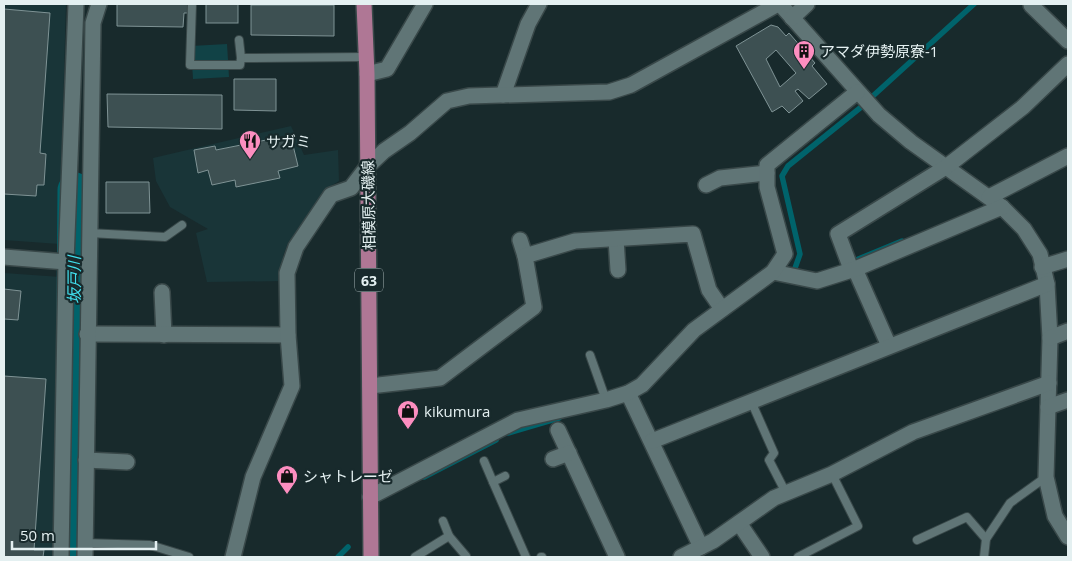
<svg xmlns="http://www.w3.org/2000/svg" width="1072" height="561" font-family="'Open Sans','Noto Sans JP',sans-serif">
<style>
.built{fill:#193538}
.green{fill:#114246}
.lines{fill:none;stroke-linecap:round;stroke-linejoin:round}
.stream{stroke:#00636b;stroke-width:5.5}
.river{stroke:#00636b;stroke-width:35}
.building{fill:#3d5052;stroke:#7f9395;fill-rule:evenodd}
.lane-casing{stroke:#394849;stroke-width:10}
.street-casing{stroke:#394849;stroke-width:18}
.secondary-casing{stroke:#394849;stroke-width:18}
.primary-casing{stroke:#394849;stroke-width:18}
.lane{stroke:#607576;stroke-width:8}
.street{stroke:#607576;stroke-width:15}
.secondary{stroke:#607576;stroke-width:15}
.primary{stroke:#af7795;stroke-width:15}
.labels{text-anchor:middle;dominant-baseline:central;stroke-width:4.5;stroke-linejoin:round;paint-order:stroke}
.shield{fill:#182a2c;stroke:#a7b5b6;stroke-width:1}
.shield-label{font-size:14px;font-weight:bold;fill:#e4f0f1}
.poi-label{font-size:15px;fill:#e4f0f1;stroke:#182a2c;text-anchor:start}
.street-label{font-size:15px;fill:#e4f0f1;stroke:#182a2c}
.water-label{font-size:16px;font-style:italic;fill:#41e0ee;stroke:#182a2c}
</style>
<rect width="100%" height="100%" fill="#182a2c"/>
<g class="built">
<polygon points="4,4 66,4 59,244 4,240"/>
<polygon points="291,126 304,155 338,150 339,181 329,187 288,243 283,256 284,281 207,282 196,233 208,229 170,207 156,181 153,158"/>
<polygon points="4,273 61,277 58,557 4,557"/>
</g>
<polygon class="green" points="227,44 229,77 193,79 191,46"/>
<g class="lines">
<g class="stream">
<polyline points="874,95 974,4"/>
<polyline points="856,260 902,241"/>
<polyline points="794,271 800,254 782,176 788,166 860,108"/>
<polyline points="508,433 559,418"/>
<polyline points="424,477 496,440"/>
<polyline points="338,557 348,547"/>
</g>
<polyline class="river" points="72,557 75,190"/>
</g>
<g class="building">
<polygon points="117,4 188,4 188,13 184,13 183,27 117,26"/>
<rect x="206" y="4" width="32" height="19"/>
<polygon points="251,5 334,5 334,36 251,35"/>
<polygon points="4,9 50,13 40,153 46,154 44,185 37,185 36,196 4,194"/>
<path d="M 771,25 L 778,27 L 786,36 L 789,33 L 815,63 L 812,66 L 827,84 L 809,99 L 798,89 L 795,91 L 803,101 L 789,113 L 782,106 L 772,112 L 736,46 ZM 776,50 L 796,73 L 780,87 L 766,59 Z"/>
<polygon points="234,79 276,79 276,111 234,110"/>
<polygon points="107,94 222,95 222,129 108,127"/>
<polygon points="291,137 298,166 278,171 280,178 236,187 235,180 212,185 208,170 198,173 194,150 215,146 216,150 271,139 272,141"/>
<polygon points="106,182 149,182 150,213 106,213"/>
<polygon points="4,289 21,291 18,320 4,319"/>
<polygon points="4,376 46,379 34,550 44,550 43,557 4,557"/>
</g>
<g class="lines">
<g class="lane-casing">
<g id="lane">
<polyline points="192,4 190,65 240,65 241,58 366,57"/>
<polyline points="239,40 241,58"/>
<polyline points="89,233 165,237 182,225"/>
<polyline points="590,355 606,400"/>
<polyline points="751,401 774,453 769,460 786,493"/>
<polyline points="484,461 493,482"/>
<polyline points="505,476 493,482 526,557"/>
<polyline points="443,521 449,536"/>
<polyline points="917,540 967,517 986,539"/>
<polyline points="85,543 150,545 189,557"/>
<polyline points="415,557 449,536 466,556"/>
<polyline points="541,557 542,557"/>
<polyline points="798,557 858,526 832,474"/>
<polyline points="984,557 986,539 1010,503 1046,477"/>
</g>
</g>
<g class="street-casing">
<g id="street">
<polyline points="780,4 879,115 911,142 1002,207 1024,229 1040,254 1047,284 1050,338 1046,477 1055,516 1068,537"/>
<polyline points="1031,5 1068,41"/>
<polyline points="792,18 807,4"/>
<polyline points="367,74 387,69 425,4"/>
<polyline points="503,95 528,24 539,4"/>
<polyline points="706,185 720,178 767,173"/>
<polyline points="989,197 1068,156"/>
<polyline points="616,239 618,270"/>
<polyline points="520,240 525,256"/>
<polyline points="1042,267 1068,259"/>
<polyline points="851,269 838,234 946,167 1023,107 1068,64"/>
<polyline points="855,269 889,346"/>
<polyline points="773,272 817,281 855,269 1002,207"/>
<polyline points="162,292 164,335"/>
<polyline points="87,334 288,335"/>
<polyline points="1050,338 1068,331"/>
<polyline points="370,386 440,378 534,307 525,256 575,241 693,234 709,290 722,309"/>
<polyline points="628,393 701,547"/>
<polyline points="1048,407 1068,400"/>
<polyline points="558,430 617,557"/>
<polyline points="652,441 1047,284"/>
<polyline points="553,459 569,453"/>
<polyline points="86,460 127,462"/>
<polyline points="370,497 518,420 606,400 628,393 642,385 694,330 773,272 785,254 767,187 767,165 857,92"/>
<polyline points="739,523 762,557"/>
<polyline points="61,557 66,262 76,4"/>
<polyline points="85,557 93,23 99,4"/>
<polyline points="233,557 253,477 292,386 288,335 287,273 296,247 331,195 351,188 367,167 384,151 410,133 447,101 469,96 609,92 631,85 778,4"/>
<polyline points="681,557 713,541 774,498 832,474 913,432 1049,383"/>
</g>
</g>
<g class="secondary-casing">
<polyline id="secondary" points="4,257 66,262"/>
</g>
<g class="primary-casing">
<polyline id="primary" points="364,4 367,74 371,557"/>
</g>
<use href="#lane" class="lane"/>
<use href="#street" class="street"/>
<use href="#secondary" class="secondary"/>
<use href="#primary" class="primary"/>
</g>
<defs>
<g id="building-pin" transform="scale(1.125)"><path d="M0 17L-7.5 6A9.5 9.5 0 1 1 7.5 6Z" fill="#fd8ec0" stroke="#182a2c"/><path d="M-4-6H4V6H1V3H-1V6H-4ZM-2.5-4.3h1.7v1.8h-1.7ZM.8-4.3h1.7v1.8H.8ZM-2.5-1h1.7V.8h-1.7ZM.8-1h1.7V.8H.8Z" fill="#111"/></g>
<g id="restaurant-pin" transform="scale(1.125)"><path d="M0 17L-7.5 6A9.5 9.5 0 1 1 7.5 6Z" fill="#fd8ec0" stroke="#182a2c"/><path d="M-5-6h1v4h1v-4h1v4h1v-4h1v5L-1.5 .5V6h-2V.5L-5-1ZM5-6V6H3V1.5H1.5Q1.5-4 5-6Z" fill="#111"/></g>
<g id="shop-pin" transform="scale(1.125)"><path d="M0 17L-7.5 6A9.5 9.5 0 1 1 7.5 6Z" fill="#fd8ec0" stroke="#182a2c"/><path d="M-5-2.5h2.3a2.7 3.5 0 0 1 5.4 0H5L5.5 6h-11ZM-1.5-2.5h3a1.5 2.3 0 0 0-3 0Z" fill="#111"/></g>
</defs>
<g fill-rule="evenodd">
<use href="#building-pin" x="804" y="51"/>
<use href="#restaurant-pin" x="250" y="141"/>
<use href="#shop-pin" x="408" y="411"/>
<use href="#shop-pin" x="287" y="476"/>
</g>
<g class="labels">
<rect class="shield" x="355" y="268.5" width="28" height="23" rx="4"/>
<g class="shield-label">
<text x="369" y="280">63</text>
</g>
<g class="poi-label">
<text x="820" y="51">アマダ伊勢原寮-1</text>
<text x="266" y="141">サガミ</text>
<text x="424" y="411">kikumura</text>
<text x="303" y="476">シャトレーゼ</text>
</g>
<g class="street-label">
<text transform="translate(368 205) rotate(-91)">相模原大磯線</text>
</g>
<g class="water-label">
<text transform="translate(74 280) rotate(-90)">坂戸川</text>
</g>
</g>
<rect width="1072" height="561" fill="none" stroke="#e4f0f1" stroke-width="10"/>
<path d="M12 541v8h144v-8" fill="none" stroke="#e4f0f1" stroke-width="2.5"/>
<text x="20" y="541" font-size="15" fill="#e4f0f1" stroke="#182a2c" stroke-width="4" paint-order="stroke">50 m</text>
</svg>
